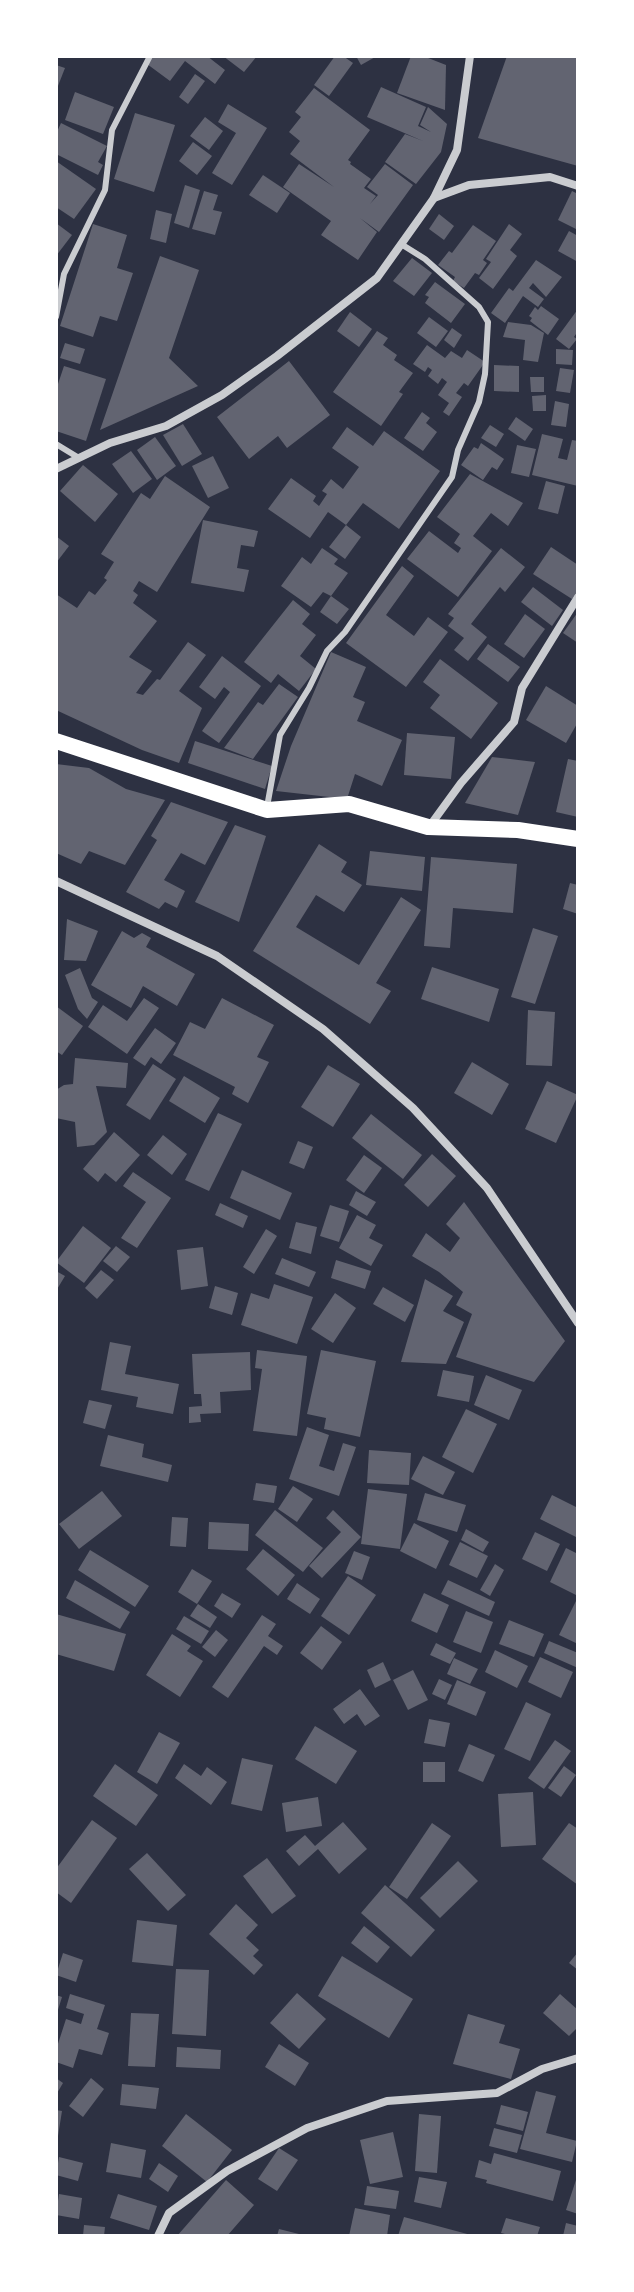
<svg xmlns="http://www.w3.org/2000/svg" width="634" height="2292" font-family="'Source Sans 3',sans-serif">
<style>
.building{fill:#626471}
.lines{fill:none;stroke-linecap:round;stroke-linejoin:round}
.service{stroke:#caccd0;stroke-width:6}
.minor{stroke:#caccd0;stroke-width:8}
.secondary{stroke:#fff;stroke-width:16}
</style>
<rect width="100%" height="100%" fill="#2d3142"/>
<g class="building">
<polygon points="153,56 207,56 225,70 215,84 185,61 170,81 147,64"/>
<polygon points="223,56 257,56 244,72"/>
<polygon points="335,56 343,56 353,63 329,96 314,85"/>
<polygon points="356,56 377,56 361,65"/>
<polygon points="411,56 423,56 446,65 445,110 397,93"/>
<polygon points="507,56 578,56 578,166 478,138"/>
<polygon points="56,65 65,68 56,91"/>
<polygon points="195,74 205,81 188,104 179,97"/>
<polygon points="381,87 426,107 418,126 431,132 420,125 428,107 447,124 441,152 416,184 385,162 405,134 423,141 367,117"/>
<polygon points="314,88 370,130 348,160 351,162 350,164 371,179 364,188 376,196 370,204 378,195 367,187 385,164 413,185 379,232 360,218 377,232 358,260 321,235 331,221 283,187 299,164 334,187 290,154 300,141 289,132 301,117 295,112"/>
<polygon points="75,92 114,107 103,134 65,120"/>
<polygon points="228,104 267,128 232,185 212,173 236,133 218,122"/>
<polygon points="135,113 175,125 154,192 114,179"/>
<polygon points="205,117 223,131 209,150 190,136"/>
<polygon points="61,123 107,146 98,162 103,165 98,175 56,154 56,134"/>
<polygon points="193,142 212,156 197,175 179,161"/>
<polygon points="56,161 96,189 74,219 56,207"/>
<polygon points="263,175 290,193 277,213 249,195"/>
<polygon points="185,185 200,190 189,228 174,223"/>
<polygon points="204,191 218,195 213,210 222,212 215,235 192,229"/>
<polygon points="572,191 578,194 578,230 558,220"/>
<polygon points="156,210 172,214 166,243 150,239"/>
<polygon points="439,214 454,226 444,240 429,229"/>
<polygon points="56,223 72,235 56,256"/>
<polygon points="93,224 127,235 117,268 133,273 117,321 100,316 93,337 60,326"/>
<polygon points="509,224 522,234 510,250 517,256 493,289 479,278 491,262 486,259"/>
<polygon points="473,225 496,241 483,260 487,263 479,275 475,273 464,288 453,281 455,277 438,265 449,251 452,253"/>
<polygon points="569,231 578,236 578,262 558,251"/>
<polygon points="160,256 199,270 169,358 198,386 100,430"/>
<polygon points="412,258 432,273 414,296 393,281"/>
<polygon points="536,260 562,277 546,297 533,283 529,288 544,299 538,307 523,296 505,323 491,313 509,288 513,291"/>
<polygon points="435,282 465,304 451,323 425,303 429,297 425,295"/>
<polygon points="541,306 559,319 548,335 530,321 532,318 529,316 535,307 538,310"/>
<polygon points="578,309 578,331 574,337 577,339 569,349 556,339"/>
<polygon points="350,312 372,329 359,347 337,331"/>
<polygon points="429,317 448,331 436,347 417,333"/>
<polygon points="508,322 531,325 544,333 538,362 523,360 525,340 503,337"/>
<polygon points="452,328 462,335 454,348 444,340"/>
<polygon points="377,331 388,338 383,345 397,355 394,360 413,373 399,392 403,394 381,426 333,392"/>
<polygon points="65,343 85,349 80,364 60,358"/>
<polygon points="427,345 445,358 451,351 462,358 467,350 485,362 468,386 464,383 456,393 462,397 449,416 443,412 449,403 438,395 447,382 442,378 438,384 428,376 432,370 428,367 425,372 413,364"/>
<polygon points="556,349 573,350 572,365 556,364"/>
<polygon points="289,361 330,415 287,448 278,436 249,459 217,417"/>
<polygon points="494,365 519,366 519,392 494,391"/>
<polygon points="64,366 106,379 86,441 56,431 56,390"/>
<polygon points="560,368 574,370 570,393 556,391"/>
<polygon points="530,377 544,377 544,392 531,392"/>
<polygon points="546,395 546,411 533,411 532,396"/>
<polygon points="555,401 569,404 566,427 551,425"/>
<polygon points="422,412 430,418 426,423 437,432 423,451 404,438"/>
<polygon points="516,417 533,429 525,441 508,429"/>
<polygon points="183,424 202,454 182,466 163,435"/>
<polygon points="490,425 504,434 496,447 481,438"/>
<polygon points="347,427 373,446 384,431 440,471 399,529 363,503 346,525 328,512 310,538 268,509 291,478 316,496 313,501 319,506 327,494 322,491 331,479 343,489 359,467 332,448"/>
<polygon points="542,434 563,439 558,458 567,460 572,440 578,441 578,486 532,475"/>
<polygon points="155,437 176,466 157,480 137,450"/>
<polygon points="481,443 504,459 497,470 492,467 483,480 461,465 474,447 478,449"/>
<polygon points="517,445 536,449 529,477 511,473"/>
<polygon points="131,451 152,479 133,493 112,464"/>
<polygon points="213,456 229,488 208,498 192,466"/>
<polygon points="83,465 118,494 95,522 60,491"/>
<polygon points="470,474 523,503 508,526 491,513 473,536 492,551 458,597 407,559 429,531 458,553 461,548 454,543 460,534 437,517"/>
<polygon points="165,476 210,507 157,592 139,581 133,591 138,595 133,603 157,621 129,657 152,671 136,693 143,695 157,679 160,680 188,642 206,655 179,691 202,708 179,763 142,750 56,710 56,594 77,608 89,591 95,595 107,580 104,578 114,562 101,554 141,493 150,499"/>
<polygon points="546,481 565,486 558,514 538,509"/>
<polygon points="203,520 258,531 254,547 241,545 237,568 249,570 244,592 191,583"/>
<polygon points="346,525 361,537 345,559 329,547"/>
<polygon points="56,536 69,546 56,563"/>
<polygon points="551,547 578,565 578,590 572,599 533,574"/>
<polygon points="322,548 338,559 334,564 348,573 331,596 349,609 337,624 320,612 331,596 323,592 311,607 281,586 302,557 311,564"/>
<polygon points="501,548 525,567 505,592 500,587 471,624 487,637 468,661 454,650 464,638 448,626 454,618 448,614"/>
<polygon points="402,566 414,576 386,615 414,636 428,617 448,632 406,687 346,643"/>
<polygon points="533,587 563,610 552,626 521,602"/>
<polygon points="293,600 310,614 302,624 316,635 300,656 316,669 299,691 278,674 271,683 244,662"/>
<polygon points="578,612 578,643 563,633"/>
<polygon points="525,614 545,629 524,658 504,644"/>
<polygon points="488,644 520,667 508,682 477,659"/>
<polygon points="331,652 366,667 353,697 365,702 357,721 402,740 382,786 355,774 347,799 276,791 291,746"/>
<polygon points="222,656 261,686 219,743 202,731 230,692 224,687 215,699 199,687"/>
<polygon points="440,659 498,703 471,739 430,708 440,695 423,682"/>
<polygon points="279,684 298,697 253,759 224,748 258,702 263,705"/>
<polygon points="546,686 578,706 578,722 566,743 526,720"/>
<polygon points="407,733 455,737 451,779 404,775"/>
<polygon points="195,741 272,766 265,789 188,763"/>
<polygon points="492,757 535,762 518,815 465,803"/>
<polygon points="568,759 578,761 578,817 556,812"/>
<polygon points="56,764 89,768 126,789 165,800 125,865 89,851 81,864 56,853"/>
<polygon points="171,802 228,822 205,865 181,853 164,880 185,891 177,908 165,902 159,909 126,892 157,840 151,836"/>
<polygon points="235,825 266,836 239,922 195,902"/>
<polygon points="319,844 347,862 341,872 362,885 344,912 316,895 296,927 359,965 401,897 421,910 376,983 391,991 370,1024 253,951"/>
<polygon points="370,851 425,857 422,891 366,885"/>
<polygon points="431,857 517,864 513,913 453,908 450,948 424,946"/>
<polygon points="570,883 578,885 578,914 563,909"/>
<polygon points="67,919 98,931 86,961 64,960"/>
<polygon points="533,928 558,936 535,1004 511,997"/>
<polygon points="122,931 134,938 142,933 151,938 146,947 195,974 177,1006 143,986 131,1008 91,985"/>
<polygon points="432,967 499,989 489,1022 421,999"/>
<polygon points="80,968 92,998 98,1002 87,1019 78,1009 65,975"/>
<polygon points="144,998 159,1008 127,1054 88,1027 103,1005 127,1021"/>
<polygon points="222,998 274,1025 257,1057 269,1062 248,1103 232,1094 235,1087 173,1055 190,1022 205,1029"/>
<polygon points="56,1006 83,1026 62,1055 56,1051"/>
<polygon points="528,1010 555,1012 552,1066 526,1065"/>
<polygon points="155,1028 176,1043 161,1064 151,1057 145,1066 133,1058"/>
<polygon points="75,1058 128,1063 126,1088 96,1086 107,1132 94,1145 77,1147 75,1122 56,1118 56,1090 64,1085 73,1084"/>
<polygon points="472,1062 509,1084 492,1115 454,1093"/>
<polygon points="153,1064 176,1079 150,1120 126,1105"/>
<polygon points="328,1065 360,1084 333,1127 301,1107"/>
<polygon points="184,1076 220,1098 205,1123 169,1101"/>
<polygon points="547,1081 578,1095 556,1143 525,1129"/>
<polygon points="218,1113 242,1124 209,1191 185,1180"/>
<polygon points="371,1114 422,1155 403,1179 352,1138"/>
<polygon points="114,1132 140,1155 116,1182 105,1173 98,1182 83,1169"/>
<polygon points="163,1135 187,1154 172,1175 147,1155"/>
<polygon points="298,1141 313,1147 304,1169 289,1163"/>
<polygon points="432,1154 456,1176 428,1207 404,1185"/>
<polygon points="364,1155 382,1168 364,1193 346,1180"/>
<polygon points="242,1170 292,1193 280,1220 230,1198"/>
<polygon points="133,1172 171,1198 137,1248 121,1238 146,1202 123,1186"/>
<polygon points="356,1191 376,1202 367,1216 349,1205"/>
<polygon points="464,1202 565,1341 534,1382 456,1357 472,1314 456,1305 463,1292 439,1272 412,1256 426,1233 450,1252 460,1238 446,1224"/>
<polygon points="220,1203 248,1216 243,1228 215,1215"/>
<polygon points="330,1205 349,1211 339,1242 320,1236"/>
<polygon points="357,1215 376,1225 369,1238 383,1245 371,1266 339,1248"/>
<polygon points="296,1222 317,1227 311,1254 289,1248"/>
<polygon points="83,1226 111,1248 84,1283 56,1262"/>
<polygon points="266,1229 277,1236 254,1274 243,1267"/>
<polygon points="116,1246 130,1257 117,1272 103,1261"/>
<polygon points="203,1247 208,1286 181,1290 177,1250"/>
<polygon points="282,1258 316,1272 309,1287 275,1274"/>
<polygon points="336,1260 371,1271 365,1289 331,1278"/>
<polygon points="101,1270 114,1280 97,1299 85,1288"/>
<polygon points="56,1271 65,1276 56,1291"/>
<polygon points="425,1279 453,1296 443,1311 464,1322 446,1364 401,1362"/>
<polygon points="274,1284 313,1297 297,1344 241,1325 251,1293 269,1299"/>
<polygon points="215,1286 238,1293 232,1315 209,1308"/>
<polygon points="383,1287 414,1305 405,1322 373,1304"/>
<polygon points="335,1293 356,1308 333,1343 311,1329"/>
<polygon points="110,1342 131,1346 125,1374 179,1384 173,1414 136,1407 138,1397 101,1390"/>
<polygon points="257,1350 307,1356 297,1436 253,1431 262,1369 255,1368"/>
<polygon points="321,1350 376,1361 360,1437 324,1429 326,1418 307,1414"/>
<polygon points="250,1352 251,1390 220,1392 221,1413 200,1414 201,1422 189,1423 189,1407 202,1406 201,1394 194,1394 192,1354"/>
<polygon points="443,1370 474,1376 469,1402 437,1396"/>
<polygon points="486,1375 522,1390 509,1420 474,1405"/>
<polygon points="89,1400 112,1405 105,1429 83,1423"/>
<polygon points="466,1409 497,1424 473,1473 442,1457"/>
<polygon points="307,1427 329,1435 319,1466 334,1471 343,1443 356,1447 339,1496 289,1479"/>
<polygon points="108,1435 144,1444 142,1457 172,1465 168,1482 100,1466"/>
<polygon points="369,1450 411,1453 409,1485 367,1483"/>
<polygon points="423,1456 455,1472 443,1495 411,1479"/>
<polygon points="256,1483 277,1486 274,1503 253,1500"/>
<polygon points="293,1486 313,1499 297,1522 278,1509"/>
<polygon points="368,1489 407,1494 400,1549 361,1544"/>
<polygon points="102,1491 122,1516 79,1549 59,1524"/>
<polygon points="425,1493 466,1505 457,1532 417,1520"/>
<polygon points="552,1495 578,1508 578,1538 540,1519"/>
<polygon points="275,1510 323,1548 303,1572 255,1535"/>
<polygon points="333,1510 361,1537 322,1578 309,1566 341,1532 326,1518"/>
<polygon points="172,1517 188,1518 186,1547 170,1546"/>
<polygon points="209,1522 249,1524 248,1551 208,1549"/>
<polygon points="414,1523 449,1541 436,1569 400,1551"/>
<polygon points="466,1529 489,1542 483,1552 461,1540"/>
<polygon points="535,1532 560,1544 547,1571 522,1559"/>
<polygon points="460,1542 488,1556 477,1578 449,1565"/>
<polygon points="566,1548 578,1554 578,1596 550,1582"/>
<polygon points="263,1549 295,1575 278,1596 246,1569"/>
<polygon points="90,1550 149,1586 135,1607 78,1570"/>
<polygon points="354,1551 370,1557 362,1580 345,1573"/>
<polygon points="495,1564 504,1570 490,1596 480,1590"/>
<polygon points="192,1569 212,1581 197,1604 178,1592"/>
<polygon points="348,1576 376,1595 349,1635 321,1616"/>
<polygon points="75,1580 130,1612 120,1629 66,1598"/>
<polygon points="448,1580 495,1602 489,1616 441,1594"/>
<polygon points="297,1583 320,1599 310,1614 287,1599"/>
<polygon points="222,1593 241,1604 232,1618 214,1606"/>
<polygon points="424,1593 449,1605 437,1633 411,1621"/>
<polygon points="578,1597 578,1644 559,1635"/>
<polygon points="198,1604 217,1617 210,1628 190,1616"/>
<polygon points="466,1611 493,1622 481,1653 453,1642"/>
<polygon points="56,1614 126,1634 114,1671 56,1654"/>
<polygon points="262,1615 276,1624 268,1636 283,1646 277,1655 264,1646 228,1698 212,1687"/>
<polygon points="184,1616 209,1631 201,1644 176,1629"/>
<polygon points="509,1620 544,1634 534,1657 499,1644"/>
<polygon points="321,1626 342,1642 322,1670 300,1653"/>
<polygon points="216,1630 228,1640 215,1657 202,1647"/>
<polygon points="172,1634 191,1646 187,1651 203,1661 180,1697 146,1675"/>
<polygon points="549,1641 578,1653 578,1668 544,1653"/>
<polygon points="436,1643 456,1653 450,1664 430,1655"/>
<polygon points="495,1650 528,1666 517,1688 485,1672"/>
<polygon points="540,1657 573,1672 561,1698 528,1682"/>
<polygon points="454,1658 478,1669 470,1684 447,1674"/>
<polygon points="383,1662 391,1680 375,1688 367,1670"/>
<polygon points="413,1670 428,1700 408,1710 393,1680"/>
<polygon points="439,1679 452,1685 445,1700 432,1694"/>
<polygon points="457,1680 486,1692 476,1716 447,1704"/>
<polygon points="360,1689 380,1716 365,1726 357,1714 344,1724 333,1709"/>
<polygon points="526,1702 551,1714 530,1761 504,1749"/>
<polygon points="429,1719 450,1723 445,1747 424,1743"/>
<polygon points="315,1726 357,1751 336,1784 295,1759"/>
<polygon points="159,1732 180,1743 157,1784 137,1772"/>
<polygon points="555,1740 571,1751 544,1789 528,1778"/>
<polygon points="469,1744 495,1755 483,1782 458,1771"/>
<polygon points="242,1758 273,1765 262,1811 231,1804"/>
<rect x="423" y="1762" width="22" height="20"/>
<polygon points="115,1764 158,1795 136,1826 93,1796"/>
<polygon points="184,1764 201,1776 207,1767 227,1782 211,1805 175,1778"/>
<polygon points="564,1766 576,1775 561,1797 548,1788"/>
<polygon points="533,1792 536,1845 501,1847 498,1794"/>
<polygon points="318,1797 322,1826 286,1832 282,1803"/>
<polygon points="92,1820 117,1838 71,1903 56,1892 56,1869"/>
<polygon points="343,1822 367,1849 339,1874 318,1849 299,1866 286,1851 305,1835 315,1846"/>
<polygon points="432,1823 451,1836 407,1899 389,1887"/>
<polygon points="569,1823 578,1829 578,1885 542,1859"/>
<polygon points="147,1853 186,1895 168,1911 129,1869"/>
<polygon points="267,1858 296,1896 272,1914 243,1876"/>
<polygon points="458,1861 478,1881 440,1918 420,1898"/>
<polygon points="385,1885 435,1930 411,1957 361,1913"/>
<polygon points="236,1904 258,1925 246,1938 259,1950 253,1956 263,1965 254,1975 209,1934"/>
<polygon points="137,1920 177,1925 173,1966 132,1962"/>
<polygon points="364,1926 390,1947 377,1963 351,1943"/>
<polygon points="578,1952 578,1970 569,1963"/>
<polygon points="63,1953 83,1960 76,1982 56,1975"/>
<polygon points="342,1956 413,1999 389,2038 318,1996"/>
<polygon points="176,1969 209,1970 206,2036 172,2034"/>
<polygon points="297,1993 326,2019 299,2049 270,2023"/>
<polygon points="70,1994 105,2005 97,2029 109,2033 102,2055 79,2049 73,2068 56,2062 56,2050 66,2019 81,2024 84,2014 66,2008"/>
<polygon points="560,1994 578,2010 578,2027 569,2036 543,2013"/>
<polygon points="56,1995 62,1997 57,2013 56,2013"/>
<polygon points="131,2013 159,2014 155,2067 128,2066"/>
<polygon points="468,2014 505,2025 499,2043 520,2049 511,2079 453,2064"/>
<polygon points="279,2044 309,2063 295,2086 265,2067"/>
<polygon points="177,2047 221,2050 220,2069 176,2067"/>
<polygon points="56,2078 63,2083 56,2095"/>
<polygon points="91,2078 104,2089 83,2117 69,2106"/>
<polygon points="122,2084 159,2088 156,2109 120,2105"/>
<polygon points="536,2091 556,2096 546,2133 577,2141 572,2162 520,2149"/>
<polygon points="501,2105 528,2112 523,2131 496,2124"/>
<polygon points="56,2110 62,2111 58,2136 56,2136"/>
<polygon points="186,2114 232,2150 207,2182 162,2146"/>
<polygon points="419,2114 441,2116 437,2173 415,2171"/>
<polygon points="494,2128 522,2135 517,2153 489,2146"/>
<polygon points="393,2132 403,2177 370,2184 360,2140"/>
<polygon points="111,2143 146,2150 141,2178 106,2172"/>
<polygon points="279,2148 298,2160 277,2191 258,2179"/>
<polygon points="494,2153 561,2171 553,2201 486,2183 487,2180 475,2177 479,2160 491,2164"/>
<polygon points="59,2157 83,2163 78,2181 56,2175"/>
<polygon points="159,2163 178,2176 168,2192 149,2179"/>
<polygon points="419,2177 447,2182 441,2208 414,2202"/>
<polygon points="577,2177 578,2177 578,2214 566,2210"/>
<polygon points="226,2180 254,2205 227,2236 177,2236"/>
<polygon points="367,2186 399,2191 396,2209 364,2205"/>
<polygon points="59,2194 82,2198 79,2219 56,2215"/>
<polygon points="118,2194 157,2206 149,2230 110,2218"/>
<polygon points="355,2208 390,2215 387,2236 349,2236"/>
<polygon points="404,2217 471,2235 470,2236 398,2236"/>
<polygon points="506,2218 540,2227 537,2236 513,2236 501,2233"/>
<polygon points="566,2223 578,2226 578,2236 563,2236"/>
<polygon points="84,2225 105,2227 104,2236 83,2236"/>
<polygon points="279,2229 303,2235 303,2236 277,2236"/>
</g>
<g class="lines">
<g class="service">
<polyline points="56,317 64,274 105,190 112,130 150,56"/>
<polyline points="56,444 79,458"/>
<polyline points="267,807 280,735 309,688 327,651 345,632 452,477 458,450 479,402 485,374 488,322 479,307 425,259 401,244"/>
</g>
<g class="minor">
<polyline points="434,198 457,150 470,56"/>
<polyline points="56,469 110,443 166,426 222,395 277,356 377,278 434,198 469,185 550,177 578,186"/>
<polyline points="429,827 461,783 514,722 522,688 578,597"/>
<polyline points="56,881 217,956 323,1029 413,1108 487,1188 578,1323"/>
<polyline points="158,2236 169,2213 227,2171 307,2128 387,2101 497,2093 542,2069 578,2058"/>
</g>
<polyline class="secondary" points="56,741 267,810 349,804 428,827 518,830 578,839"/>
</g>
<rect width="634" height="2292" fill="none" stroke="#ffffff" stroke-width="116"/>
</svg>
